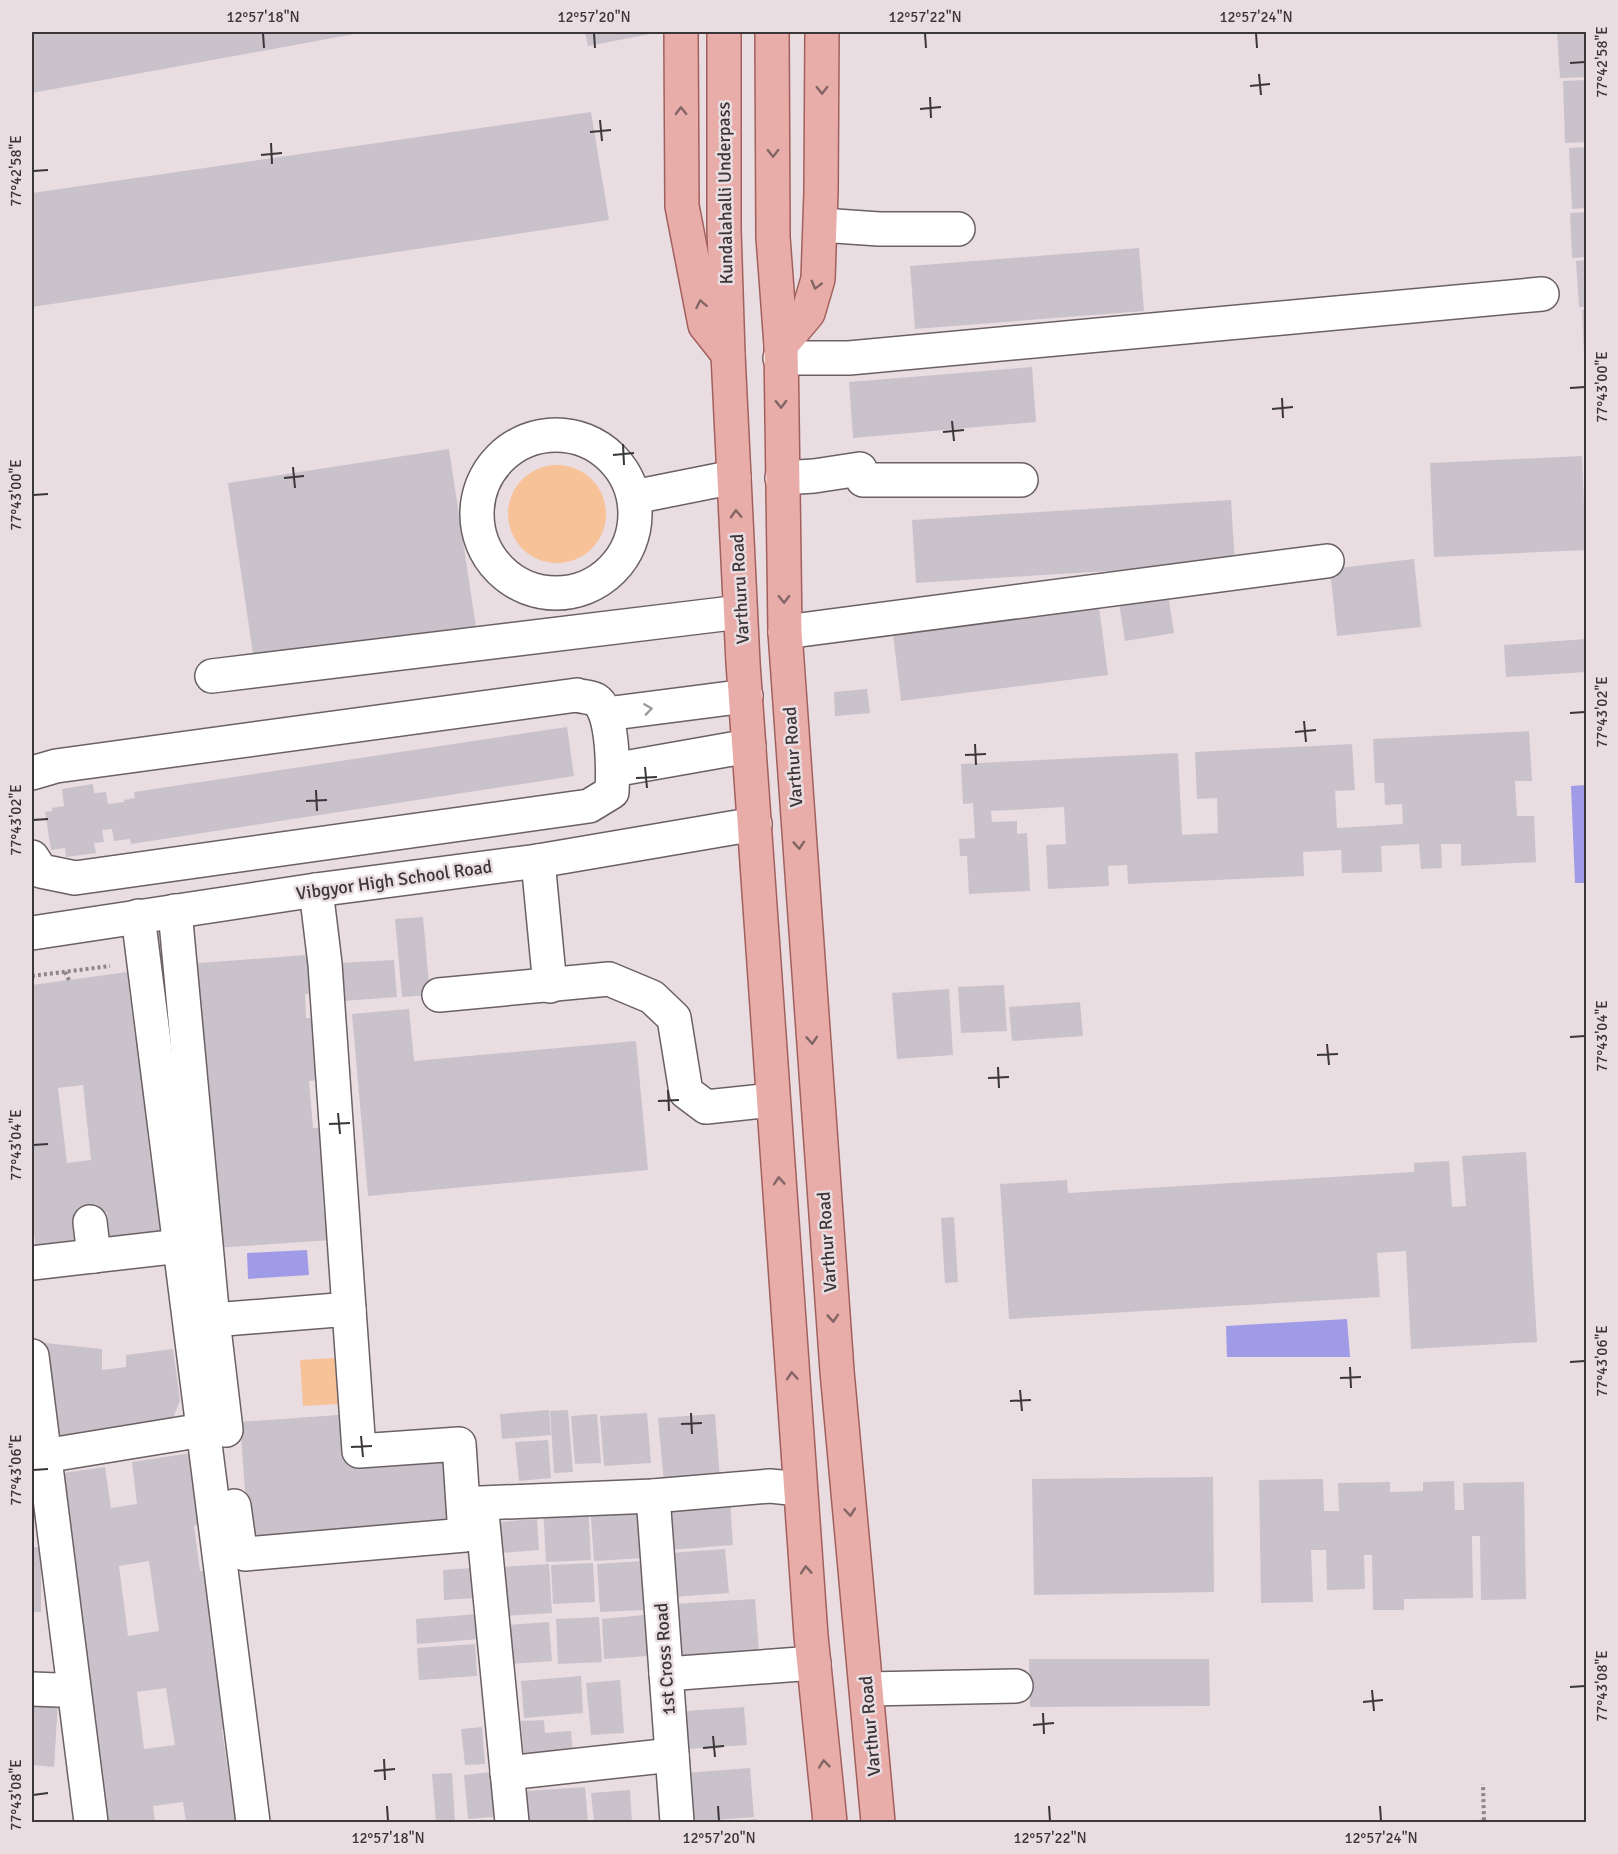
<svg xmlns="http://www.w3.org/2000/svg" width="1618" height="1854" font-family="Signika,sans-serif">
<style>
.green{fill:#f8c299}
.water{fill:#a09be7}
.building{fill:#c9c2cb;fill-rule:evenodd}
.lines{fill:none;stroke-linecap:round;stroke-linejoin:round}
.minor-casing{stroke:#6b6064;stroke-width:36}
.major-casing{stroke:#a2605c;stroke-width:36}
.path{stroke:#8e8689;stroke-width:4;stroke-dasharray:3 3;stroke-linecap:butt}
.minor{stroke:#fff;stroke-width:33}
.major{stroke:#e9ada9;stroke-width:33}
.oneway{stroke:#816665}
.oneway2{stroke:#9d9a9c}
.ticks{fill:none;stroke:#3b3638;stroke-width:2}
.labels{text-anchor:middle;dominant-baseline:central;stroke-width:5;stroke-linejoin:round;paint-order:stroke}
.street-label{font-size:18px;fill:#3b3638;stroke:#e9dde2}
.neatline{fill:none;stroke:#3b3638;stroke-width:2}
.ticks-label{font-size:15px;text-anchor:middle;fill:#3b3638}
</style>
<rect width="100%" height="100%" fill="#e9dde2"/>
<g class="green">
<circle cx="557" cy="514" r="49"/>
<polygon points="335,1358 338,1404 303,1406 300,1360"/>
</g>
<g class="water">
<polygon points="1586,785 1586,883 1575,883 1571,786"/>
<polygon points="307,1250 309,1275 248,1279 247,1253"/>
<polygon points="1347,1319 1350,1357 1227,1357 1226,1326"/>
</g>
<g class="building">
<polygon points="32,32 360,32 360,33 32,93"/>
<polygon points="585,32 650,32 650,34 588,46"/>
<polygon points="1557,32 1586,32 1586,77 1560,78"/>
<polygon points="1586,80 1586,142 1565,143 1563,81"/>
<polygon points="591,112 609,220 32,307 32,193"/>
<polygon points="1586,147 1586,208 1572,209 1569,148"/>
<polygon points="1586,212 1586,257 1572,258 1570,213"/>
<polygon points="1139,248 1144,311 915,329 910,266"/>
<polygon points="1586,260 1586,307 1579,307 1576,261"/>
<polygon points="1586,309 1586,355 1584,355 1582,310"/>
<polygon points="1032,367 1036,422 853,438 849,382"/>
<polygon points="449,449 476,627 254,661 228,483"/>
<polygon points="1582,456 1586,550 1434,557 1430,463"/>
<polygon points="1231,500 1235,563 916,583 912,520"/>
<polygon points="1414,559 1421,627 1337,636 1330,569"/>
<polygon points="1168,594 1174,633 1125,641 1119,603"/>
<polygon points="1099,607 1108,675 901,701 893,634"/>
<polygon points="1586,639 1586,672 1506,677 1504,645"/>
<polygon points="867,689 870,713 835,716 834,692"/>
<polygon points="567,727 574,776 131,844 130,839 114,841 112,829 102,830 104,842 94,843 96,853 66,857 65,848 51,850 45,812 52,811 52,808 64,806 62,789 93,784 94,793 106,792 108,804 125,802 124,800 135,798 134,792"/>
<polygon points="1529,731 1532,781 1515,781 1517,816 1534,816 1536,862 1461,866 1461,844 1441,844 1442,868 1421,869 1419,844 1381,846 1382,872 1342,873 1341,850 1303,852 1304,876 1128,884 1127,865 1108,866 1109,886 1048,889 1046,845 1066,844 1064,807 991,811 992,822 1017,821 1017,834 1027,833 1030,891 969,894 967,856 960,856 959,839 975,838 973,803 963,804 961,764 1178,753 1182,835 1218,833 1217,798 1197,799 1195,752 1352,744 1355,790 1335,791 1337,828 1403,824 1402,804 1385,805 1384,783 1375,783 1373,739"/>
<polygon points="423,917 430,995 402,997 395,919"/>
<polygon points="307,955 310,994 305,994 306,1018 318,1018 322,1080 309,1081 313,1128 332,1127 335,1178 322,1179 324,1214 331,1214 333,1240 214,1248 218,1226 208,1074 195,1075 187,964"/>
<polygon points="394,960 397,997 343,1001 340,963"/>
<path d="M 127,972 L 135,1037 L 144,1037 L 155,1129 L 147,1131 L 151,1165 L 158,1164 L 168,1235 L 110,1243 L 107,1212 L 77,1216 L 81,1246 L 36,1251 L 32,1213 L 32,985 ZM 83,1085 L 91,1160 L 67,1163 L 58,1088 Z"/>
<polygon points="1004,985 1007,1031 961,1033 958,987"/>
<polygon points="949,989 953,1055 897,1059 892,993"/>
<polygon points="1080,1002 1083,1036 1012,1041 1009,1007"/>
<polygon points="409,1009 414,1061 636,1041 648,1170 368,1196 352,1014"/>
<polygon points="1526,1152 1537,1342 1411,1349 1406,1251 1377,1253 1380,1297 1009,1319 1000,1184 1067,1180 1068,1193 1414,1172 1414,1163 1449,1161 1452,1207 1466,1206 1462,1156"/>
<polygon points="954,1217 958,1282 945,1283 941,1218"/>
<polygon points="36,1342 102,1349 102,1370 126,1367 126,1355 173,1349 180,1400 174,1416 162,1427 55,1439"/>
<polygon points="549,1410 551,1435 502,1439 500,1414"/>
<polygon points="568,1410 573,1472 554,1473 550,1411"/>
<polygon points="647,1413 651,1463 604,1466 600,1416"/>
<polygon points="352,1414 356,1460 455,1453 461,1531 249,1547 240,1422"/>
<polygon points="597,1414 601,1463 575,1464 571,1416"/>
<polygon points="715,1414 720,1480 664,1484 658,1418"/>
<polygon points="548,1440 551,1478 519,1481 515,1442"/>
<path d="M 191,1453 L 201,1524 L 194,1526 L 200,1571 L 206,1570 L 228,1729 L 222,1730 L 233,1806 L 241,1805 L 243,1822 L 186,1822 L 183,1802 L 153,1806 L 155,1822 L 104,1822 L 56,1474 L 105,1467 L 111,1508 L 137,1504 L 132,1462 ZM 149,1561 L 159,1631 L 128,1636 L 119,1566 ZM 166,1688 L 175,1745 L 144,1749 L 137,1692 Z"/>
<polygon points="1213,1477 1214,1592 1034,1595 1032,1479"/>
<polygon points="1323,1479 1324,1511 1339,1511 1338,1483 1390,1482 1390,1492 1423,1491 1423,1482 1454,1481 1455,1510 1464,1510 1463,1483 1524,1482 1526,1599 1481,1600 1480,1536 1472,1536 1473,1598 1404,1599 1404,1610 1373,1610 1372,1555 1364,1555 1365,1589 1327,1590 1326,1550 1311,1550 1313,1602 1261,1603 1259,1480"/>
<polygon points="641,1500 645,1558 594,1561 590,1504"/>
<polygon points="730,1501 733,1545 669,1550 666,1505"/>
<polygon points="588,1504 591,1560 546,1562 543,1507"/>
<polygon points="537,1519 539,1550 502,1553 500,1522"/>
<rect x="32" y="1547" width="9" height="65"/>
<polygon points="725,1549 729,1593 673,1597 670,1553"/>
<polygon points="643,1561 646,1610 600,1612 597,1564"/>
<polygon points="593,1563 595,1602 553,1604 551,1565"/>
<polygon points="549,1564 552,1613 505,1616 502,1567"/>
<polygon points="472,1568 474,1598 444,1600 443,1570"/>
<polygon points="755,1599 759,1652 676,1658 672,1604"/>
<polygon points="478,1614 480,1639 417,1644 416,1619"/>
<polygon points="644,1615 648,1656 604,1659 602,1619"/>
<polygon points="599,1617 602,1662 558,1664 556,1619"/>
<polygon points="549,1622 552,1661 510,1664 508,1625"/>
<polygon points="475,1644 477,1676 419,1680 417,1648"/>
<polygon points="1029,1659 1209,1659 1210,1706 1030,1707"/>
<polygon points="581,1676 583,1713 524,1718 521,1681"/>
<polygon points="620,1680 624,1733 591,1735 586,1683"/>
<polygon points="32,1700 58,1702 54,1767 32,1765"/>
<polygon points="744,1707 747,1745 689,1749 686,1711"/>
<polygon points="544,1720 545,1733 571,1731 573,1756 524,1760 521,1721"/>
<polygon points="482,1727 485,1764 465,1765 461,1729"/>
<polygon points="750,1768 754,1817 689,1822 685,1773"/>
<polygon points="500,1771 504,1816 468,1819 464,1775"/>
<polygon points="452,1773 455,1822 436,1822 432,1774"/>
<polygon points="585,1787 588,1822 528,1822 525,1791"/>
<polygon points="630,1790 632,1822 594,1822 591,1793"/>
<polygon points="757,1819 757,1822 733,1822 733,1821"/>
</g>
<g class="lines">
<g class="minor-casing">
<g id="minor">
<polyline points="821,225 879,229 958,229"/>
<polyline points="780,358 849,358 1542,294"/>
<circle cx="556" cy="514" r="79"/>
<polyline points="782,478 814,476 860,469 863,480 1021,480"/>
<polyline points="634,497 734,477"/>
<polyline points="785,632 1327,561"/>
<polyline points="212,676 740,612"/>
<polyline points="606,714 746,696"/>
<polyline points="613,770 749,746"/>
<path d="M 32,773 L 56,766 L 577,695 C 582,697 591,697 596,700 C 614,711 613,773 612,792 L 589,806 L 75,878 L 41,871 L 32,857"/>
<polyline points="538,861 550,986"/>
<polyline points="175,911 213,1320 349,1309 325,964 316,890"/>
<polyline points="138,916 253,1822"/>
<polyline points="32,933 316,890 538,861 755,824"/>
<polyline points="439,995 609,979 652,997 674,1018 686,1092 706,1107 773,1100"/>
<polyline points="90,1222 94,1256"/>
<polyline points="32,1263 180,1246"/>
<polyline points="213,1320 226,1430"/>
<polyline points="32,1356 91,1822"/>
<polyline points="44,1456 203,1430"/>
<polyline points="653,1496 677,1822"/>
<polyline points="234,1506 239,1542 245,1554 465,1535 459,1444 359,1451 349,1309"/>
<polyline points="666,1674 814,1663"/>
<polyline points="32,1689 58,1690"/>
<polyline points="867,1689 1016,1686"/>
<polyline points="507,1773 672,1755"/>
<polyline points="512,1822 481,1503 653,1496 770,1486 800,1489"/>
</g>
</g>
<g class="major-casing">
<g id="major">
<polyline points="681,32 682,206 705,325 728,354"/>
<polyline points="724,32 724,229 728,354 743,663 811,1636 830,1822"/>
<polyline points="772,32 773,237 781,345 785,632 837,1371 878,1822"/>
<polyline points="781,345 808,313 818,279 821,192 822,32"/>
</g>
</g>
<g class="path">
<polyline points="65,972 69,980"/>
<polyline points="32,976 110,966"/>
<polyline points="1479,1822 1484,1821 1483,1784"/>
</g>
<use href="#minor" class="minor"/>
<use href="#major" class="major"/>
</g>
<defs><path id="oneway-chevron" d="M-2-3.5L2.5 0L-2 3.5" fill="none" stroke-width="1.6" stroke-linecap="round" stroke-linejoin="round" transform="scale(1.5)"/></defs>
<g class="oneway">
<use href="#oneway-chevron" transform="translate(822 90) rotate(90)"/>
<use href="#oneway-chevron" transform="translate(681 111) rotate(-91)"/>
<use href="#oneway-chevron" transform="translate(773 153) rotate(90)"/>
<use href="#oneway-chevron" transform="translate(816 285) rotate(105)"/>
<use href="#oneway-chevron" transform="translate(701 304) rotate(-101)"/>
<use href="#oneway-chevron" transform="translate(781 404) rotate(89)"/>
<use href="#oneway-chevron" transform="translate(736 514) rotate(-92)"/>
<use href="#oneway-chevron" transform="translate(784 599) rotate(89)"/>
<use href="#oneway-chevron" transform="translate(799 845) rotate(86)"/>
<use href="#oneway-chevron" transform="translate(812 1040) rotate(86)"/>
<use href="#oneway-chevron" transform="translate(779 1181) rotate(-94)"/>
<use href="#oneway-chevron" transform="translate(833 1318) rotate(86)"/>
<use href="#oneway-chevron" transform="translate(792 1376) rotate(-94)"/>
<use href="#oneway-chevron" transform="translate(850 1512) rotate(85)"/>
<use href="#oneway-chevron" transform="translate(806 1570) rotate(-94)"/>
<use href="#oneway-chevron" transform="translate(824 1764) rotate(-96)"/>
</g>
<use class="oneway2" href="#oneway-chevron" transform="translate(648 709) rotate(-8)"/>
<path class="ticks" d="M 263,33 L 264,48M 594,33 L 595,48M 925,33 L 926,48M 1256,33 L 1257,48M 1570,63 L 1585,62M 1259,74 L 1261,95M 1250,86 L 1270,84M 930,97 L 931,118M 920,109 L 941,107M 600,120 L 602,141M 590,132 L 611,130M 271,143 L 272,164M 261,155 L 282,153M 33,171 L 48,170M 1570,388 L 1585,387M 1282,398 L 1283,418M 1272,409 L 1293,407M 952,421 L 954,441M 943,432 L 964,430M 623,444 L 624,465M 613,455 L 634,453M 293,467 L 295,488M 284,478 L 304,476M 33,495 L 48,494M 1570,713 L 1585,712M 1304,721 L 1306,742M 1295,732 L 1316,730M 975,744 L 976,765M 965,755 L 986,754M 645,767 L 647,788M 636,778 L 657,777M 316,790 L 317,811M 306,801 L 327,800M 33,820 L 48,819M 1570,1037 L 1585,1036M 1327,1044 L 1329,1065M 1317,1055 L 1338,1054M 998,1067 L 999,1088M 988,1078 L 1009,1077M 668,1090 L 669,1111M 658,1101 L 679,1100M 338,1113 L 340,1134M 329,1124 L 350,1123M 33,1145 L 48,1144M 1570,1362 L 1585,1361M 1350,1367 L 1351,1388M 1340,1378 L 1361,1377M 1020,1390 L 1022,1411M 1010,1401 L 1031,1400M 691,1413 L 692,1434M 681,1424 L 702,1423M 361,1436 L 363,1457M 351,1447 L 372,1446M 33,1470 L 48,1469M 1570,1687 L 1585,1686M 1372,1690 L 1374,1711M 1363,1702 L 1383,1700M 1043,1713 L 1044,1734M 1033,1725 L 1054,1723M 713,1736 L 715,1757M 703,1748 L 724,1746M 384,1759 L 385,1780M 374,1771 L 395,1769M 33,1795 L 48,1793M 387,1806 L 388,1821M 718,1806 L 719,1821M 1049,1806 L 1050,1821M 1380,1806 L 1381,1821"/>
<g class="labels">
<g class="street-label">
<text transform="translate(725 193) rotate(-91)">Kundalahalli Underpass</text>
<text transform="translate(740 589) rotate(-93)">Varthuru Road</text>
<text transform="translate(793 757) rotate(-94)">Varthur Road</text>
<text transform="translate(394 880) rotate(-8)">Vibgyor High School Road</text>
<text transform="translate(827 1242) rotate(-94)">Varthur Road</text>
<text transform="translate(665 1659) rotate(-94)">1st Cross Road</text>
<text transform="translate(870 1726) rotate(-95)">Varthur Road</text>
</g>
</g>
<rect width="1618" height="1854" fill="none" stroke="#e9dde2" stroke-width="66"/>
<rect x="33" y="33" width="1552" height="1788" class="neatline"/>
<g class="ticks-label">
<text x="263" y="22">12°57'18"N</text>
<text x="594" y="22">12°57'20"N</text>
<text x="925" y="22">12°57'22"N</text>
<text x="1256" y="22">12°57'24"N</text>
<text transform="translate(1602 62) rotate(-90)" y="5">77°42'58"E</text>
<text transform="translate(16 171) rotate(-90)" y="5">77°42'58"E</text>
<text transform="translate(1602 387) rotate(-90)" y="5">77°43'00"E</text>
<text transform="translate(16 495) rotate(-90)" y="5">77°43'00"E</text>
<text transform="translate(1602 712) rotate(-90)" y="5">77°43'02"E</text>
<text transform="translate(16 820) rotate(-90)" y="5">77°43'02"E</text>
<text transform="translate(1602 1036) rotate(-90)" y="5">77°43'04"E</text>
<text transform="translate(16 1145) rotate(-90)" y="5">77°43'04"E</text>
<text transform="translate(1602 1361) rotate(-90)" y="5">77°43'06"E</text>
<text transform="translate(16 1470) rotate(-90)" y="5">77°43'06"E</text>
<text transform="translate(1602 1686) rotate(-90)" y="5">77°43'08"E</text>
<text transform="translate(16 1795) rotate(-90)" y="5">77°43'08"E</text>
<text x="388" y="1843">12°57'18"N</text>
<text x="719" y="1843">12°57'20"N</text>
<text x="1050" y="1843">12°57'22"N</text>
<text x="1381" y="1843">12°57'24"N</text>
</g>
</svg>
